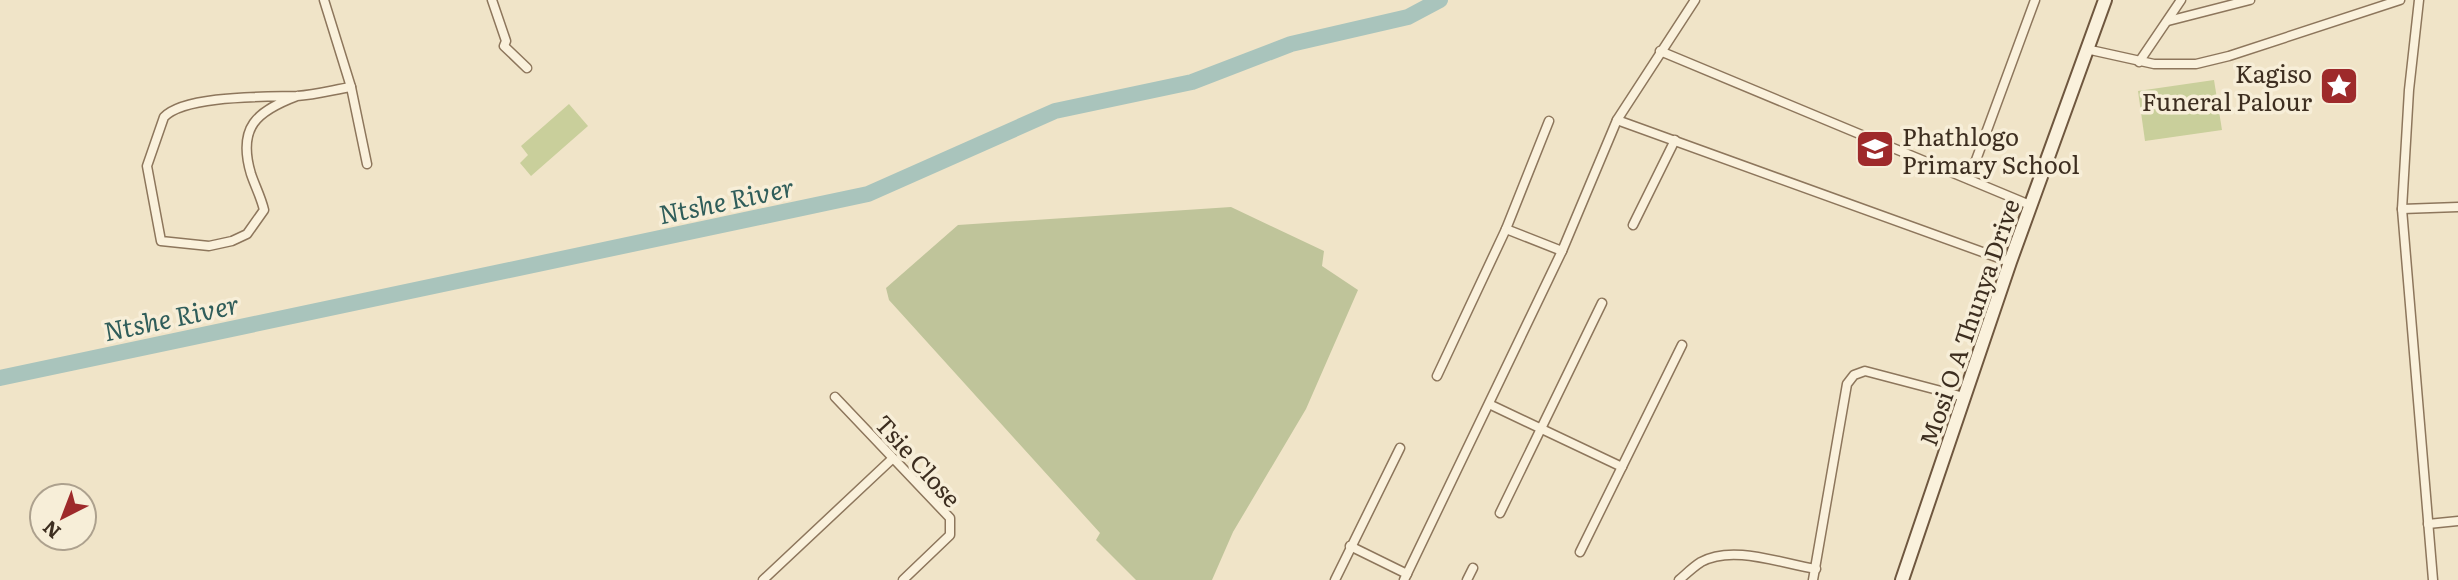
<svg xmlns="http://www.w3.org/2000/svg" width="2458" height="580" font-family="Literata,serif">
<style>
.green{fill:#c9cf9b}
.cemetery{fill:#bfc49a}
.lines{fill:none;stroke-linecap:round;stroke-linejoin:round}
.river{stroke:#a9c4bc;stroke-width:16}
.street-casing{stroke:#8d765c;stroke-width:11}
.secondary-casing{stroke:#6f573f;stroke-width:16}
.street{stroke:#faf1dc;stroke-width:8}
.secondary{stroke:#faf1dc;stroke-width:12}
.labels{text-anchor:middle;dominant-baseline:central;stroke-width:7;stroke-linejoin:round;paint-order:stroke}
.poi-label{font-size:24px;fill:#3d2e20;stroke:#f7eed8;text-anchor:end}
.street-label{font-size:24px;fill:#3d2e20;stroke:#f7eed8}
.water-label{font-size:26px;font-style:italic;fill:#2f5d5a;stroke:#f7eed8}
</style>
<rect width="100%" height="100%" fill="#f0e4c8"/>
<g class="green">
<polygon points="2214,80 2222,130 2145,141 2138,91"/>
<polygon points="569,104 588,126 531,176 520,163 528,155 521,146"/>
</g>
<polygon class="cemetery" points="1231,207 1324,251 1322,266 1358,290 1306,409 1233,532 1212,580 1136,580 1096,540 1100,533 889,300 886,288 958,225"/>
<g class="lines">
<polyline class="river" points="0,378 868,194 1055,111 1192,82 1291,44 1408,17 1440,0"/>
<g class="street-casing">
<g id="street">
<polyline points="324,0 351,87 367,164"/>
<polyline points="492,0 506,41 504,46 527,68"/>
<polyline points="2419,0 2409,90 2402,209 2433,580"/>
<polyline points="2168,21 2250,0"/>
<polyline points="2086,49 2154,64 2196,64 2229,56 2400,0"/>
<polyline points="1660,51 2030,205"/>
<polyline points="2139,62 2181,0"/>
<path d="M 297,96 C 257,111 237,127 251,174 C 255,186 261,197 264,210 L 247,234 L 232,241 L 209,246 L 161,241 L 147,166 L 164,117 C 185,95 266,97 297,96 C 315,95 333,90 351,87"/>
<polyline points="1617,120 2010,262"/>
<polyline points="1969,179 2035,0"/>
<polyline points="2402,209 2458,207"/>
<polyline points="1633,225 1675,140"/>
<polyline points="1506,229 1562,251"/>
<polyline points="1437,376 1506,229 1549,121"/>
<polyline points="835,397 950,518 950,535 903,580"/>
<polyline points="1491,405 1622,467"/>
<polyline points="1500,513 1602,303"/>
<polyline points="2428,524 2458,521"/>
<polyline points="1350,546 1407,574"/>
<polyline points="1580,552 1682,345"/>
<polyline points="763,580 892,459"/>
<polyline points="1335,580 1400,448"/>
<polyline points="1404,580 1562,251 1617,120 1695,0"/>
<polyline points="1467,580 1473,568"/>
<path d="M 1679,580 C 1686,574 1693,567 1701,562 C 1733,544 1782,564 1816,569"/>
<polyline points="1813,580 1847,384 1854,375 1865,371 1964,397"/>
</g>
</g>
<g class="secondary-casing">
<polyline id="secondary" points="1902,580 2010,262 2105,0"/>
</g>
<use href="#street" class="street"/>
<use href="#secondary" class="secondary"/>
</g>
<defs>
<g id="sight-square" transform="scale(2.0125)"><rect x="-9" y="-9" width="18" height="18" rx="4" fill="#9e2a2b" stroke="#f7eed8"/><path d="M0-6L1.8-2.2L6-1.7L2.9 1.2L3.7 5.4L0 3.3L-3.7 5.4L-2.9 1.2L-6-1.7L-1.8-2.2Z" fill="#fff"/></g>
<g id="school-square" transform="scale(2.0125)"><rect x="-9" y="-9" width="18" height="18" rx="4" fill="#9e2a2b" stroke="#f7eed8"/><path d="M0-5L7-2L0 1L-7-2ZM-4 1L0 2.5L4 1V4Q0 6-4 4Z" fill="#fff"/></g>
</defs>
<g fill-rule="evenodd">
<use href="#sight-square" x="2339" y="86"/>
<use href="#school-square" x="1875" y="149"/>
</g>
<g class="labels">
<g class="poi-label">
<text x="2312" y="72">Kagiso<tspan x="2312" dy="28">Funeral Palour</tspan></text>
<text x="1902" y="135" text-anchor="start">Phathlogo<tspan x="1902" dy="28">Primary School</tspan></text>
</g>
<g class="street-label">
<text transform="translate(1968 322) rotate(-71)">Mosi O A Thunya Drive</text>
<text transform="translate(919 460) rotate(48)">Tsie Close</text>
</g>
<g class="water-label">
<text transform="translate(726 199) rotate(-12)">Ntshe River</text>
<text transform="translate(171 316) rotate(-12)">Ntshe River</text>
</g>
</g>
<g transform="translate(63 517) rotate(222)"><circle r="33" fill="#f7eed8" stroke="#ada18e" stroke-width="2"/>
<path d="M0-5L12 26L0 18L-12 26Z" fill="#9e2a2b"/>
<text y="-10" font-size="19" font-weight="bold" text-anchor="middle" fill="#3d2e20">N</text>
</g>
</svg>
